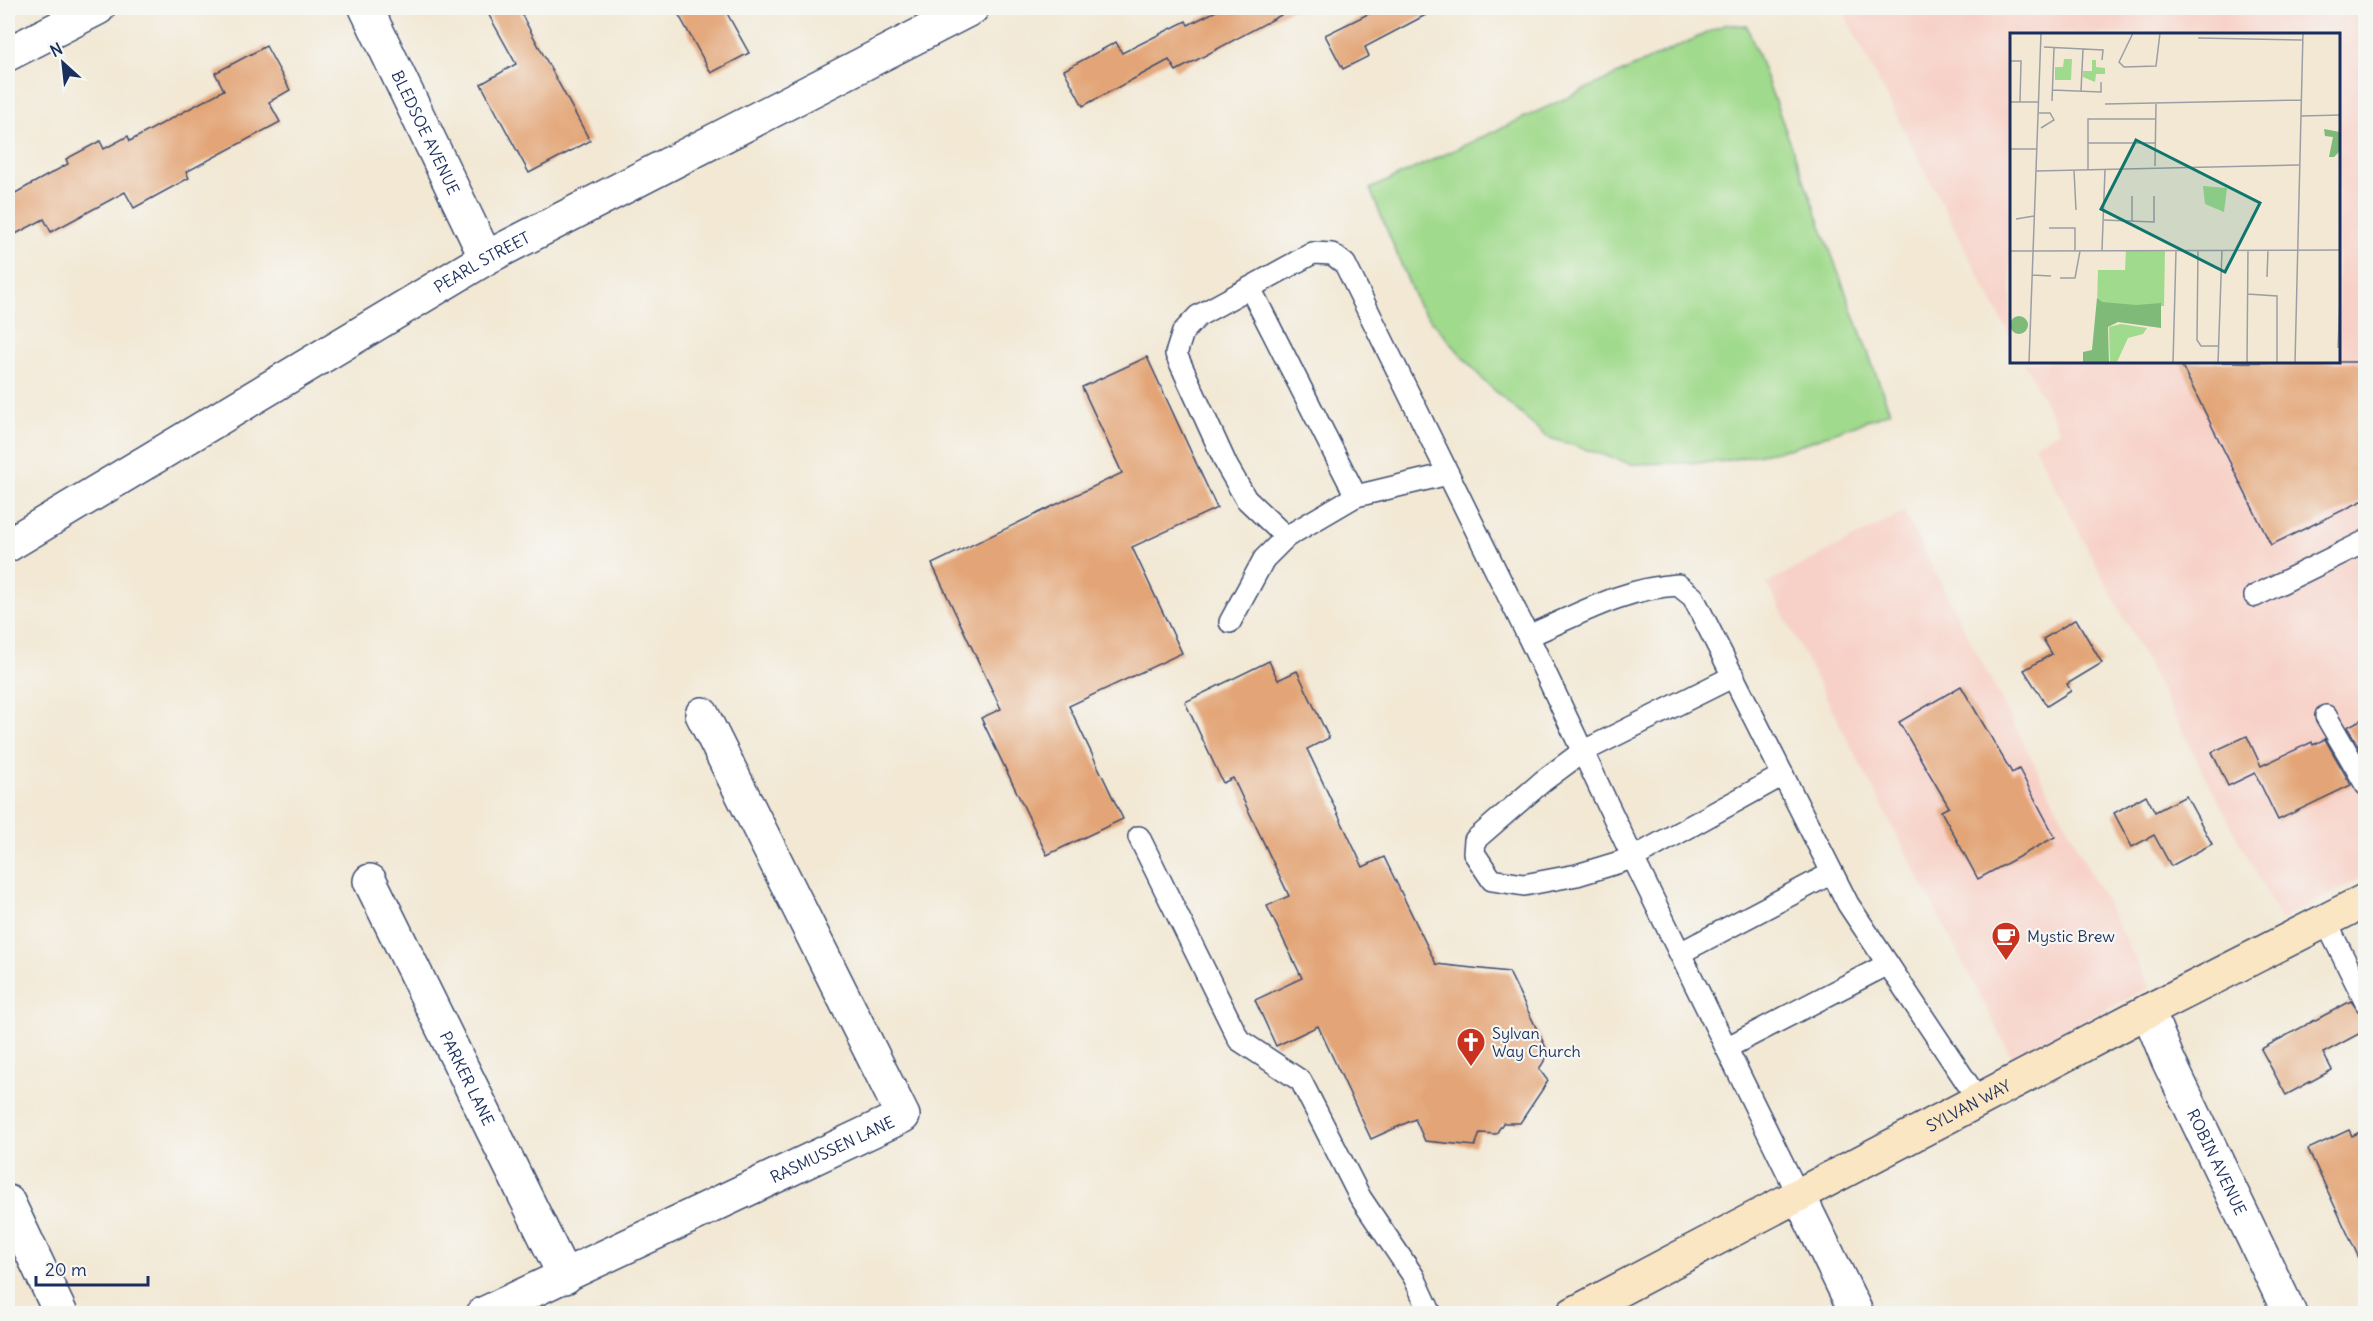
<svg xmlns="http://www.w3.org/2000/svg" width="2373" height="1321" font-family="Delius,sans-serif">
<style>
.built{fill:#f7d1c7}
.green{fill:#a0da8c;stroke:#5e8475;stroke-width:1.5}
.building{fill:#e3a577}
.lines{fill:none;stroke-linecap:round;stroke-linejoin:round}
.service-casing{stroke:#3b4b70;stroke-width:24}
.minor-casing{stroke:#3b4b70;stroke-width:36}
.secondary-casing{stroke:#3b4b70;stroke-width:36}
.service{stroke:#fff;stroke-width:21}
.minor{stroke:#fff;stroke-width:33}
.secondary{stroke:#fbe6c4;stroke-width:33}
.labels{text-anchor:middle;dominant-baseline:central;stroke-width:4.5;stroke-linejoin:round;paint-order:stroke}
.street-label{font-size:16px;fill:#1b2f5e;stroke:#f6f6f2}
.poi-label{font-size:16px;fill:#1b2f5e;stroke:#f6f6f2;text-anchor:start}
.inset-road{fill:none;stroke:#9c9ea5;stroke-width:1.5}
.view{fill:#0f766e;fill-opacity:0.15;stroke:#0f766e;stroke-width:3}
.inset-edge{fill:none;stroke:#1b2f5e;stroke-width:3}
</style>
<rect width="100%" height="100%" fill="#f6f6f2"/>
<filter id="ink" filterUnits="userSpaceOnUse"><feTurbulence type="fractalNoise" baseFrequency=".0167" numOctaves="2"/><feDisplacementMap in="SourceGraphic" scale="12" xChannelSelector="R" yChannelSelector="G"/><feConvolveMatrix kernelMatrix="1 2 1 2 8 2 1 2 1" color-interpolation-filters="sRGB"/></filter>
<filter id="wash" filterUnits="userSpaceOnUse"><feTurbulence type="fractalNoise" baseFrequency=".008" numOctaves="4" result="noise"/><feDisplacementMap in="SourceGraphic" scale="24" xChannelSelector="R" yChannelSelector="G"/><feGaussianBlur stdDeviation="1.35" result="paint"/><feColorMatrix in="noise" values="0 0 0 0 0 0 0 0 0 0 0 0 0 0 0 0 0 1.4 0 .05"/><feComposite in="paint" operator="in"/></filter>
<g filter="url(#wash)">
<rect width="100%" height="100%" fill="#f2e8d4"/>
<g class="built">
<polygon points="1841,8 2365,8 2365,876 2280,920 2034,445 2060,431 2024,362 2338,362 2338,34 2012,34 2011,338"/>
<polygon points="1904,512 2150,987 2012,1058 1767,583"/>
</g>
<polygon class="green" points="1726,24 1747,26 1890,412 1792,448 1719,462 1631,464 1547,437 1484,381 1418,305 1370,189"/>
<g id="blocks">
<g class="building">
<polygon points="485,8 518,8 590,141 529,173 481,84 516,64"/>
<polygon points="675,8 724,8 749,53 711,73"/>
<polygon points="1222,8 1294,8 1176,71 1169,60 1083,106 1064,70 1116,42 1122,53 1186,21 1188,25"/>
<polygon points="1380,8 1439,8 1365,47 1369,56 1343,69 1325,35"/>
<polygon points="266,46 290,90 269,102 280,122 186,172 189,178 134,208 125,192 51,232 44,219 8,238 8,197 68,164 66,159 100,141 104,149 128,136 130,141 224,90 215,73"/>
<polygon points="1147,357 1217,508 1132,547 1182,653 1069,706 1123,819 1047,855 981,718 1001,709 932,564 1122,473 1082,387"/>
<polygon points="2180,362 2366,362 2366,499 2271,545"/>
<polygon points="2076,619 2102,663 2067,684 2071,691 2047,706 2024,670 2052,654 2043,639"/>
<polygon points="1269,661 1278,680 1297,671 1329,738 1307,749 1363,867 1384,857 1436,964 1509,972 1549,1054 1539,1069 1548,1081 1520,1123 1503,1123 1496,1134 1480,1133 1475,1146 1425,1141 1415,1119 1371,1139 1318,1026 1276,1046 1255,1000 1302,978 1267,906 1289,896 1233,778 1223,783 1185,702"/>
<polygon points="1961,686 2012,773 2019,769 2055,837 1978,879 1941,811 1949,807 1899,722"/>
<polygon points="2366,717 2366,759 2347,727"/>
<polygon points="2247,736 2261,766 2312,742 2313,745 2325,739 2351,785 2278,820 2255,773 2228,786 2212,752"/>
<polygon points="2146,795 2155,812 2186,796 2212,844 2171,866 2154,835 2132,847 2114,813"/>
<polygon points="2351,1001 2366,1021 2366,1030 2323,1053 2332,1070 2286,1095 2261,1049"/>
<polygon points="2366,1129 2366,1273 2308,1149 2349,1130 2352,1136"/>
</g>
</g>
</g>
<g filter="url(#ink)">
<use href="#blocks" fill-opacity="0" stroke="#3b4b70" stroke-width="1.5"/>
<g class="lines">
<g class="service-casing">
<g id="service">
<polyline points="1250,288 1356,496"/>
<polyline points="1286,537 1246,499 1227,466 1176,354 1183,332 1198,316 1313,253 1332,254 1345,264 1528,636"/>
<polyline points="2255,596 2366,541"/>
<polyline points="1230,622 1264,559 1286,537 1356,496 1448,474"/>
<polyline points="1734,676 1582,752 1543,781 1475,840 1474,853 1492,880 1524,885 1577,875 1633,858 1783,775"/>
<polyline points="2326,716 2366,785"/>
<polyline points="1139,837 1239,1040 1301,1081 1360,1197 1414,1277 1431,1314"/>
<polyline points="2325,920 2366,1003"/>
<polyline points="1680,953 1832,873"/>
<polyline points="1726,1048 1888,964"/>
<path d="M 1799,1196 L 1633,858 L 1528,636 C 1578,615 1623,588 1678,585 L 1693,597 L 1848,904 L 1979,1101"/>
</g>
</g>
<g class="minor-casing">
<g id="minor">
<path id="s1" d="M 366,8 L 486,258"/>
<polyline points="8,54 98,8"/>
<path id="s2" d="M 8,545 L 486,258 L 972,8"/>
<path id="s3" d="M 370,881 L 565,1277"/>
<path id="s4" d="M 2148,1011 L 2168,1060 L 2290,1314"/>
<polyline points="1799,1196 1857,1314"/>
<polyline points="8,1202 61,1314"/>
<path id="s5" d="M 483,1314 L 903,1116 L 702,714"/>
</g>
</g>
<g class="secondary-casing">
<g id="secondary">
<path id="s6" d="M 1573,1314 L 2148,1011 L 2366,900"/>
</g>
</g>
<use href="#service" class="service"/>
<use href="#minor" class="minor"/>
<use href="#secondary" class="secondary"/>
</g>
</g>
<defs>
<g id="cafe-pin" transform="scale(1.5)"><path d="M0 17L-7.5 6A9.5 9.5 0 1 1 7.5 6Z" fill="#c8321e" stroke="#f6f6f2"/><path d="M-5.5-4.5H6V0H3Q3 3.5 0 3.5H-2.5Q-5.5 3.5-5.5 0ZM3-3.2v2h1.7v-2ZM-6 4.5H4V6H-6Z" fill="#fff"/></g>
<g id="church-pin" transform="scale(1.5)"><path d="M0 17L-7.5 6A9.5 9.5 0 1 1 7.5 6Z" fill="#c8321e" stroke="#f6f6f2"/><path d="M-1.2-6h2.4v3.5h3.3v2.4h-3.3V6h-2.4V-.1h-3.3v-2.4h3.3Z" fill="#fff"/></g>
</defs>
<g fill-rule="evenodd">
<use href="#cafe-pin" x="2006" y="936"/>
<use href="#church-pin" x="1471" y="1042"/>
</g>
<g class="labels">
<g class="street-label">
<text stroke="none"><textPath href="#s1" startOffset="138">BLEDSOE AVENUE</textPath></text>
<text stroke="none"><textPath href="#s2" startOffset="552">PEARL STREET</textPath></text>
<text stroke="none"><textPath href="#s3" startOffset="220">PARKER LANE</textPath></text>
<text stroke="none"><textPath href="#s6" startOffset="447">SYLVAN WAY</textPath></text>
<text stroke="none"><textPath href="#s5" startOffset="386">RASMUSSEN LANE</textPath></text>
<text stroke="none"><textPath href="#s4" startOffset="166">ROBIN AVENUE</textPath></text>
</g>
<g class="poi-label">
<text x="2027" y="936">Mystic Brew</text>
<text x="1492" y="1033">Sylvan<tspan x="1492" dy="18">Way Church</tspan></text>
</g>
</g>
<g transform="translate(2010 33)">
<rect width="330" height="330" fill="#f2e8d4"/>
<path d="M 54,26 L 62,26 L 61,47 L 45,47 L 45,34 L 53,34 ZM 82,27 L 86,27 L 86,34 L 95,35 L 95,41 L 86,41 L 85,49 L 73,44 L 73,38 L 82,38 ZM 193,153 L 217,155 L 214,179 L 195,171 ZM 116,218 L 155,218 L 154,273 L 87,273 L 88,237 L 115,237 ZM 111,291 L 137,295 L 133,301 L 118,305 L 107,329 L 100,330 L 99,294 Z" fill="#a0da8c"/>
<path d="M 314,96 L 330,99 L 330,118 L 324,124 L 319,124 L 323,104 L 315,103 ZM 87,265 L 92,269 L 126,272 L 151,270 L 151,295 L 108,289 L 98,294 L 99,330 L 73,330 L 73,319 L 82,317 ZM0 292a9 9 0 1 1 18 0a9 9 0 1 1-18 0Z" fill="#80ba78"/>
<path class="inset-road" d="M 123,0 L 109,29 L 114,34 L 146,33 L 150,0M 188,5 L 292,7M 34,14 L 93,17 L 92,27M 0,28 L 11,28 L 10,69M 42,57 L 91,59 L 91,49M 71,58 L 73,16M 42,68 L 44,15M 0,69 L 28,69M 95,71 L 291,67M 28,80 L 40,80 L 44,87 L 31,95M 291,83 L 330,82M 78,110 L 145,110M 0,116 L 26,116M 145,133 L 146,71M 78,137 L 78,86 L 146,86M 26,138 L 289,132M 64,138 L 66,177M 6,186 L 24,183M 94,187 L 144,189 L 144,163M 122,189 L 122,163M 39,195 L 65,195 L 65,218M 92,217 L 95,137M 188,217 L 187,307 L 191,313 L 209,313M 0,218 L 330,217M 22,242 L 41,243M 257,244 L 258,217M 50,245 L 65,245 L 70,218M 237,261 L 267,263 L 267,330M 328,315 L 330,267M 19,330 L 31,0M 163,330 L 166,218M 208,330 L 212,217M 237,330 L 238,217M 285,330 L 293,0"/>
<path class="view" d="M 126,107 L 250,170 L 215,239 L 91,176 Z"/>
<rect width="330" height="330" class="inset-edge"/>
</g>
<rect width="2373" height="1321" fill="none" stroke="#f6f6f2" stroke-width="30"/>
<g transform="translate(63 63) rotate(333)" stroke="#f6f6f2" stroke-width="4.5" paint-order="stroke">
<path d="M0-4.5L10 22L0 15L-10 22Z" fill="#1b2f5e"/>
<text y="-9" font-size="16" font-weight="bold" text-anchor="middle" fill="#1b2f5e">N</text>
</g>
<path d="M36 1276v9h112v-9" fill="none" stroke="#1b2f5e" stroke-width="3"/>
<text x="45" y="1276" font-size="18" fill="#1b2f5e" stroke="#f6f6f2" stroke-width="4.5" paint-order="stroke">20 m</text>
</svg>
